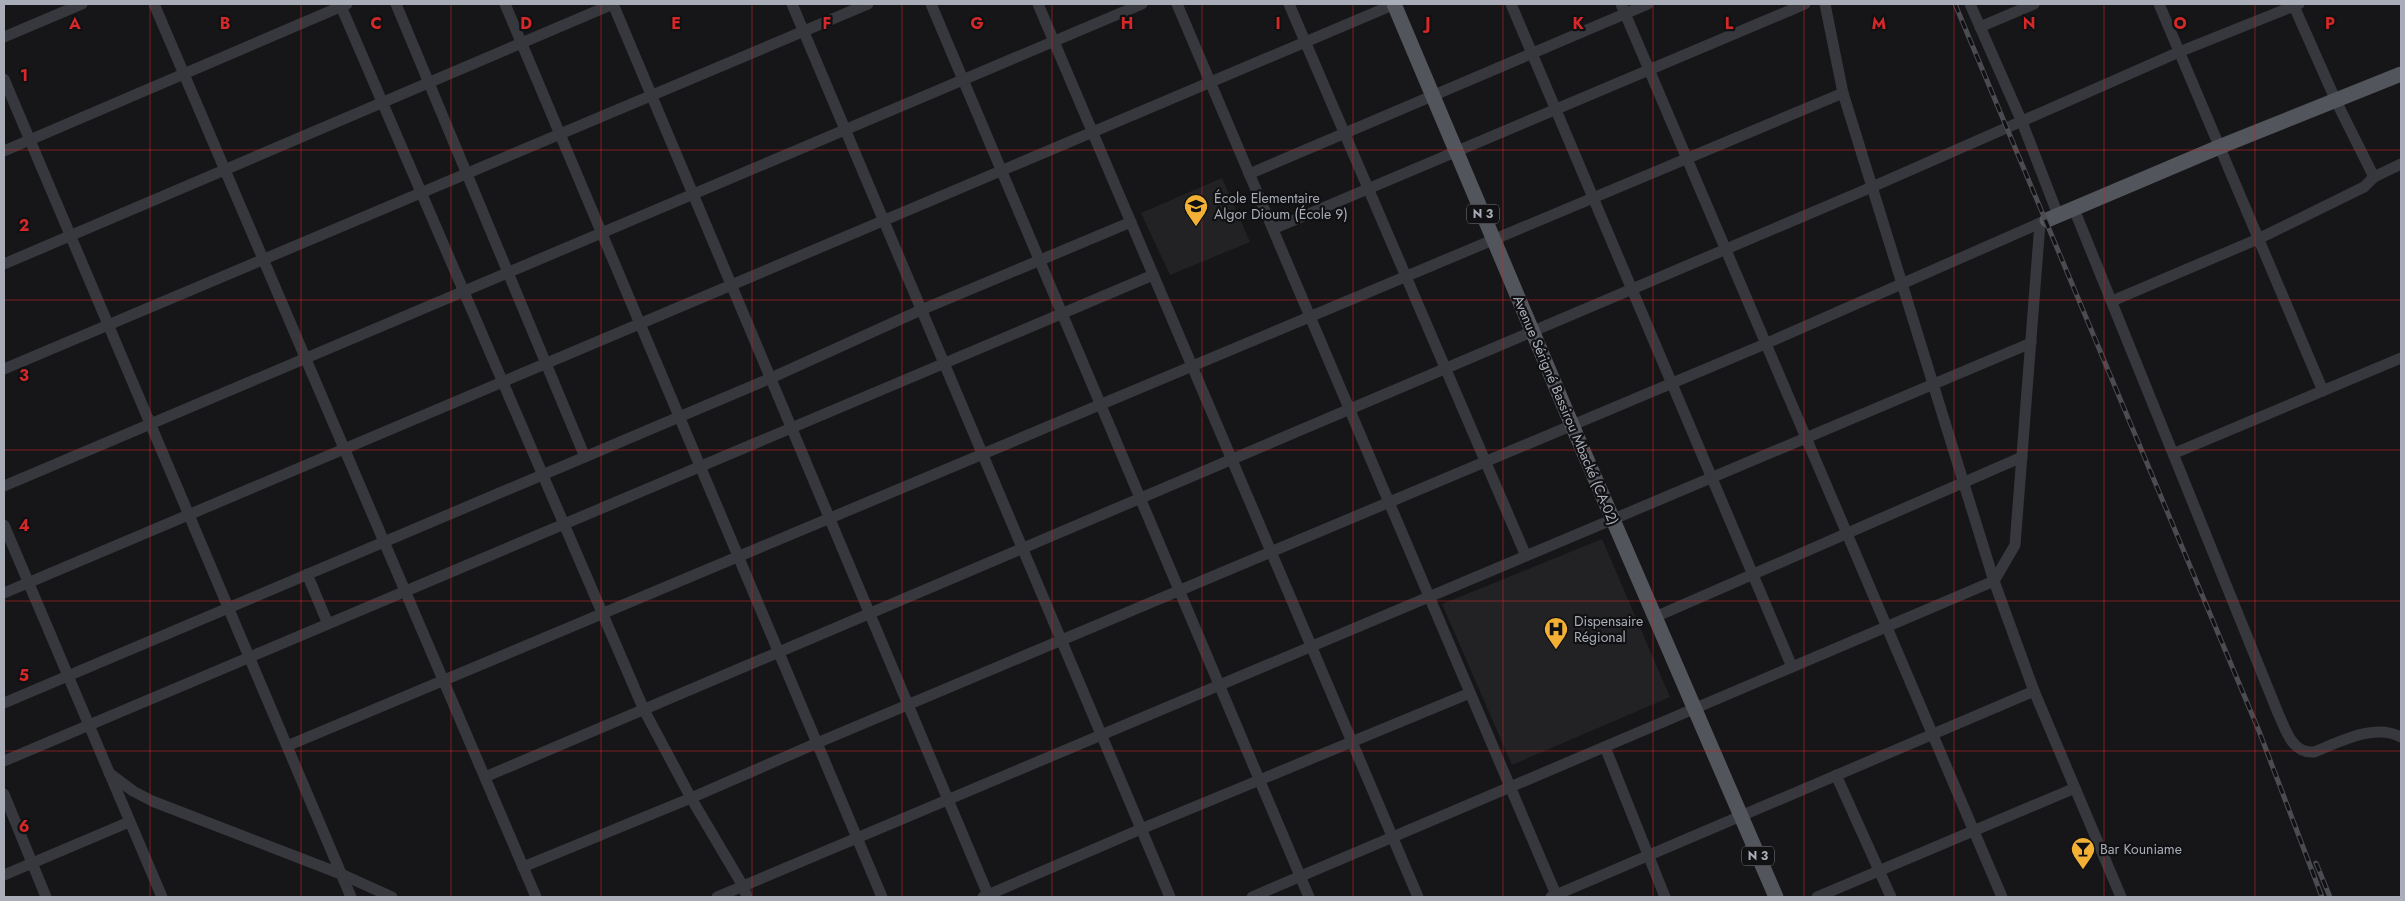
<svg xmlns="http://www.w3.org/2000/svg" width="2405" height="901" font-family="Jost,sans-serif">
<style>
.built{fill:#222225}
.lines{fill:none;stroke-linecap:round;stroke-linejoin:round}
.minor{stroke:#37383d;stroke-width:11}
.major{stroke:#53555c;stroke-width:15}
.rail-casing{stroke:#4a4c52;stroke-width:5}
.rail{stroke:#111113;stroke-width:3;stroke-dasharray:9;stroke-linecap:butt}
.grid{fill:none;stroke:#d62828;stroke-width:1;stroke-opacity:0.55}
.labels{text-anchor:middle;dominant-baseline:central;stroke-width:4.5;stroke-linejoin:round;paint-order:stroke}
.shield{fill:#111113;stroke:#7b7e86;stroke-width:1}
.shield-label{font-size:12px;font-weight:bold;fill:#a8adb8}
.poi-label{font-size:14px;fill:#a8adb8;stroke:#111113;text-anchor:start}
.street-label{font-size:14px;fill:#a8adb8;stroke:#111113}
.grid-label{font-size:16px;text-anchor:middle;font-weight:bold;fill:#d62828;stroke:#111113;stroke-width:4.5;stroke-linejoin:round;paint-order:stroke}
</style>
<rect width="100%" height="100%" fill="#161618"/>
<g class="built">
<polygon points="1222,178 1250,242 1170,275 1141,213"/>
<polygon points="1602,539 1670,697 1512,765 1442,604"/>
</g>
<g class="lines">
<g class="minor">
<polyline points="154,4 536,897"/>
<polyline points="340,4 644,710 691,798 743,886 747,897"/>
<polyline points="396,4 585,457"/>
<polyline points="505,4 882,897"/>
<polyline points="613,4 989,897"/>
<polyline points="792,4 1170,897"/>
<polyline points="931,4 1309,897"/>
<polyline points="1038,4 1418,897"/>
<polyline points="1177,4 1557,897"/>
<polyline points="1289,4 1526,556"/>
<polyline points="1511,4 1792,667"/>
<polyline points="1621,4 2002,897"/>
<polyline points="1825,4 1843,93 1994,581 2034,691 2121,897"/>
<polyline points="1970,4 2022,122 2058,215"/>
<polyline points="2159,4 2323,391"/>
<polyline points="2293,4 2336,101 2374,177"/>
<polyline points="1980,27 2034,4"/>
<polyline points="4,37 82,4"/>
<polyline points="4,79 351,897"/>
<polyline points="4,151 347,4"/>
<polyline points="1249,174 1648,4"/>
<path d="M 2074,209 L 2278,713 C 2286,730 2292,754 2314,752 C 2340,742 2374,723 2401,737"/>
<polyline points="1273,229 1805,4"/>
<polyline points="4,264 613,4"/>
<polyline points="2112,301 2258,239 2364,187 2374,177 2401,164"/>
<polyline points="4,369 868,4"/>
<polyline points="2175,453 2401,358"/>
<polyline points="4,486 1142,4"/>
<polyline points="4,525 162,897"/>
<polyline points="307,574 328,624"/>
<polyline points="4,593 1395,4"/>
<polyline points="1655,617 2022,457"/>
<polyline points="4,703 771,378 921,310 1131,222"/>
<polyline points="287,746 1843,93"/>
<polyline points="1605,747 1665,897"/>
<polyline points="4,761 1153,275"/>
<polyline points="109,773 133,791 152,801 341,874 392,897"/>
<polyline points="1836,775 1891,897"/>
<polyline points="485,777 1872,187 2179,52 2299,4"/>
<polyline points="4,794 46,897"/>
<polyline points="523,867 691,798 817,743 1765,344 2047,220"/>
<polyline points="4,875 129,822"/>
<polyline points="717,897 2031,343"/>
<polyline points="983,897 1141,829 1470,693"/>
<polyline points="1252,897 1994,581 2015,545 2040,223"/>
<polyline points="1551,897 2034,691"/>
<polyline points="1817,897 2075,788"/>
</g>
<g class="major">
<polyline points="1394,4 1572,425 1776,897"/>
<polyline points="2047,220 2219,147 2401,74"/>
</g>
<g class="rail-casing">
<g id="rail">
<polyline points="1955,4 2259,731 2322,897"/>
<polyline points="2316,863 2330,897"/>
</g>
</g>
<use href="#rail" class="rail"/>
</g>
<path class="grid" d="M 150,4 L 150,897M 301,4 L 301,897M 451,4 L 451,897M 601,4 L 601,897M 752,4 L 752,897M 902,4 L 902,897M 1052,4 L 1052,897M 1202,4 L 1202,897M 1353,4 L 1353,897M 1503,4 L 1503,897M 1653,4 L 1653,897M 1804,4 L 1804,897M 1954,4 L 1954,897M 2104,4 L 2104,897M 2255,4 L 2255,897M 4,150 L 2401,150M 4,300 L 2401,300M 4,450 L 2401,450M 4,601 L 2401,601M 4,751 L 2401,751"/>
<defs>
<g id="school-pin" transform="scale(1.25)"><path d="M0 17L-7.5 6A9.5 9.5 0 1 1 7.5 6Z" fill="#f2b134" stroke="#111113"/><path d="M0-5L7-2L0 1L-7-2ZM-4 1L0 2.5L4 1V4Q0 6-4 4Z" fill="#111"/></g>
<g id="hospital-pin" transform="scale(1.25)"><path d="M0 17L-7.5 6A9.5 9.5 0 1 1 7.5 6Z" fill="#f2b134" stroke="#111113"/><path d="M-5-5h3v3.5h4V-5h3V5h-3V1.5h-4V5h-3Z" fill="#111"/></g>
<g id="bar-pin" transform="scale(1.25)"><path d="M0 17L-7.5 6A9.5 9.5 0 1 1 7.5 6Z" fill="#f2b134" stroke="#111113"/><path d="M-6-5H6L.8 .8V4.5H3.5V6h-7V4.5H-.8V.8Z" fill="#111"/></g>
</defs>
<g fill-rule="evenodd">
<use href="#school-pin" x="1196" y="206"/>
<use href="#hospital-pin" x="1556" y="629"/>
<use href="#bar-pin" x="2083" y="849"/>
</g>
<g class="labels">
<g class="shield">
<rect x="1467" y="204.5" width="32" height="19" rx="4"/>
<rect x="1742" y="846.5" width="32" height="19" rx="4"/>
</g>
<g class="shield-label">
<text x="1483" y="214">N 3</text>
<text x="1758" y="856">N 3</text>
</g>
<g class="poi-label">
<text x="1214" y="198">École Elementaire<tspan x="1214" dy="16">Algor Dioum (École 9)</tspan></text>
<text x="1574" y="621">Dispensaire<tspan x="1574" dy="16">Régional</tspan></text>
<text x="2100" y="849">Bar Kouniame</text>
</g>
<g class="street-label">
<text transform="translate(1566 410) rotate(67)">Avenue Sérigné Bassirou Mbacké (CA-02)</text>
</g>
</g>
<g class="grid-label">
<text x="75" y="29">A</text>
<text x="225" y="29">B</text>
<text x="376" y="29">C</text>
<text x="526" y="29">D</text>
<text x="676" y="29">E</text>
<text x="827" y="29">F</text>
<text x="977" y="29">G</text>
<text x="1127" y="29">H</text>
<text x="1278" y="29">I</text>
<text x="1428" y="29">J</text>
<text x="1578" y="29">K</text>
<text x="1729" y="29">L</text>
<text x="1879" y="29">M</text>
<text x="2029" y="29">N</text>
<text x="2180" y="29">O</text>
<text x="2330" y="29">P</text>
<text x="24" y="81">1</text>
<text x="24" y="231">2</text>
<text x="24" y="381">3</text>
<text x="24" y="531">4</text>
<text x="24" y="681">5</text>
<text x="24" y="832">6</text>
</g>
<rect width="2405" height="901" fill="none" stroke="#a8adb8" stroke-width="10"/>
</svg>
